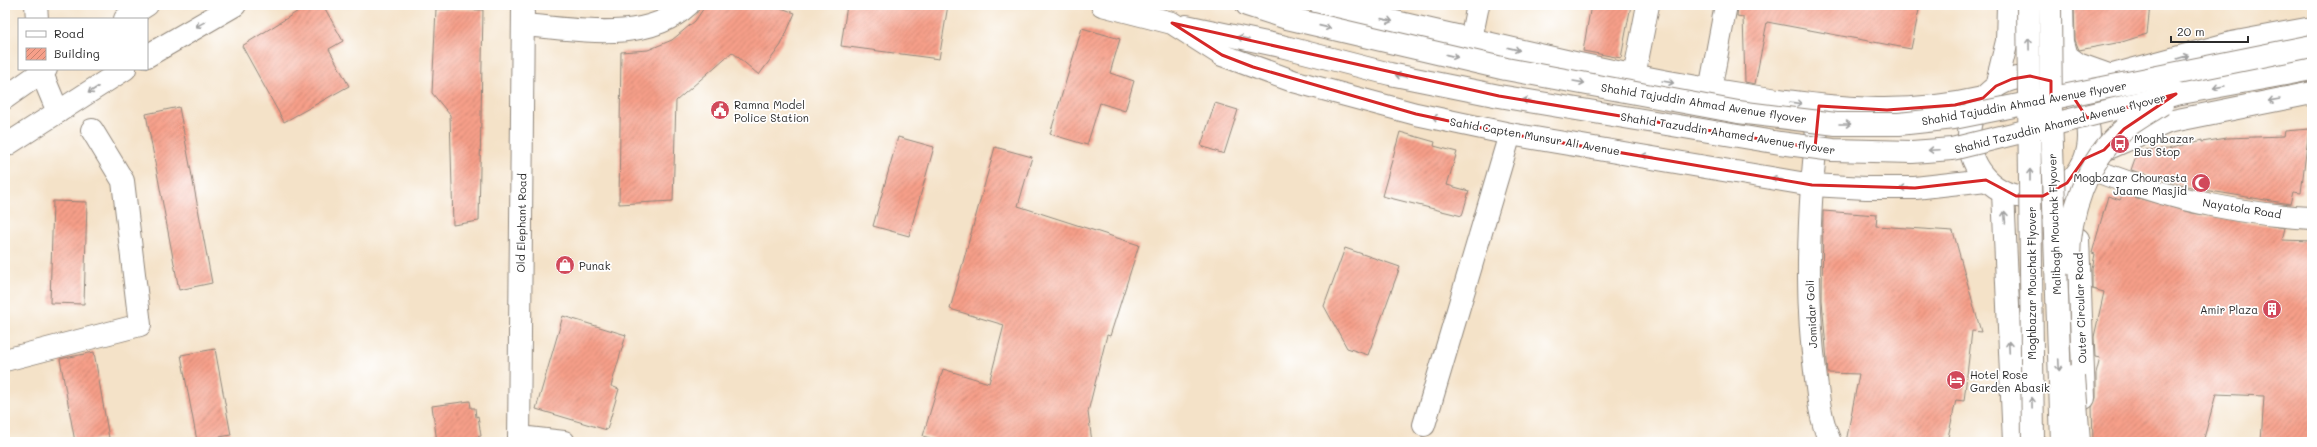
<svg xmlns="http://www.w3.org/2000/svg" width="2317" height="447" font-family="Mali,sans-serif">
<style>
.building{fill:url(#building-hatch)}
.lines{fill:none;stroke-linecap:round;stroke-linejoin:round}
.minor-casing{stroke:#90867a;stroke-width:24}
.major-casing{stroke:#90867a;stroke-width:24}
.minor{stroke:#fff;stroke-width:22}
.major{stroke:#fff;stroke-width:22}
.major-bridge-casing{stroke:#90867a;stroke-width:24;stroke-linecap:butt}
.major-bridge{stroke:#fff;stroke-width:22}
.oneway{stroke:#a0a0a0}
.marked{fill:none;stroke:#d62828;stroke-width:3;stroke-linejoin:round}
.labels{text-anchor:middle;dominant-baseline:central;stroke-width:3.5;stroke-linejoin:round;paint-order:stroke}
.street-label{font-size:11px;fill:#2b2b2b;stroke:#fff}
.poi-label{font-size:11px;fill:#2b2b2b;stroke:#fff;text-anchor:start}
</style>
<defs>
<pattern id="building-hatch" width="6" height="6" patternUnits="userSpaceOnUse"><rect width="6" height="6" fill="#f69f89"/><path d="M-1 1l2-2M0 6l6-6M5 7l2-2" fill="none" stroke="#c78270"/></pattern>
</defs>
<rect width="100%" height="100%" fill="#fff"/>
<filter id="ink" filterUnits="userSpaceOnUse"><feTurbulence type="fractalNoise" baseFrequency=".025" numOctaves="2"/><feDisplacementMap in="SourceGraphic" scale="8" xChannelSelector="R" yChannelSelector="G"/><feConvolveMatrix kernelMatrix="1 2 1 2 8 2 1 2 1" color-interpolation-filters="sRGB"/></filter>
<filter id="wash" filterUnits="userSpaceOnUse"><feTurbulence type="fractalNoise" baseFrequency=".012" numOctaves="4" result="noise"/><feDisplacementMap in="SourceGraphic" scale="16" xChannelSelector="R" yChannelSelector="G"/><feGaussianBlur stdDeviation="0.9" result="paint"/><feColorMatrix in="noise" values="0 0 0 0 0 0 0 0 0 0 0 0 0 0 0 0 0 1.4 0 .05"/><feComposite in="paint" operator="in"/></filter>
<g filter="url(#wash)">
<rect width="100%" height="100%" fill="#f4e2c8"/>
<g id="blocks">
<g class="building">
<polygon points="308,5 323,5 343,41 329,49 349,86 284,122 242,46"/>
<polygon points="706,5 773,5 795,13 781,45 759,75 732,52 676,101 673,201 619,204 621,52 648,50 672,40 695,21"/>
<polygon points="847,5 948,5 939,59 841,46"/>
<polygon points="1591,5 1631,5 1621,58 1583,51"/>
<polygon points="1738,5 1920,5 1911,49 1767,22 1755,84 1745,82 1743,17 1737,16"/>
<polygon points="2074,5 2150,5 2147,34 2122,42 2079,50 2075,40"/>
<polygon points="436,9 483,10 479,221 453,225 450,115 432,93"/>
<polygon points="1082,28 1120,39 1110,73 1134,81 1125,111 1100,103 1087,145 1050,134"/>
<polygon points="1215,103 1238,110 1224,154 1201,146"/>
<polygon points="179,107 212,283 179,290 146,114"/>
<polygon points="2309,129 2301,193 2293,192 2290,204 2198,189 2131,170 2138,150 2168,149 2202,140 2202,142 2227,138 2284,136 2285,131"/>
<polygon points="1400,132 1435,142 1434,146 1457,152 1447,185 1469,191 1462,216 1382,196"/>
<polygon points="898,137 934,147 909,236 873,226"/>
<polygon points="995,147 1032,157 1018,206 1139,245 1110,336 1107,335 1088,412 1092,442 942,442 923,436 943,369 989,383 1004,325 950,309"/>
<polygon points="2123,194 2192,213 2285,228 2282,240 2312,241 2312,442 2261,442 2264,396 2216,394 2203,442 2093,442 2092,407 2096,398 2096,374 2100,358 2095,357 2094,337 2104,292 2092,289 2092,269 2095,254 2092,253 2108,196 2120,200"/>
<polygon points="53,201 87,202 84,304 50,303"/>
<polygon points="1823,211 1877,215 1876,226 1953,231 1981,332 1972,331 1964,401 1956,400 1947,442 1846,442 1859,374 1828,373 1822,300"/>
<polygon points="1345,248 1400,267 1368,355 1347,348 1324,306"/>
<polygon points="563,316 626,335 611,386 619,389 607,430 536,409"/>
<polygon points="215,349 231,435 197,441 181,355"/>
<polygon points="94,352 109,438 75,442 60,359"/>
<polygon points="470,401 471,408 475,408 476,417 478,416 481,436 476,437 477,442 437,442 432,406"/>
</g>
</g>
</g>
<g filter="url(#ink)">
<use href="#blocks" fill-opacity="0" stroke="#90867a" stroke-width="1"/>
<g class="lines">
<g class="minor-casing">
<g id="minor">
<path d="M 524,25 C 576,29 646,44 688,5"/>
<polyline points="1471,39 1478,5"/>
<polyline points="1634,76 1648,5"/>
<polyline points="1710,90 1726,5"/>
<path d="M 2082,165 C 2154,195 2234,214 2312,218"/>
<path d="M 1812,185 C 1808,248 1807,307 1815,371 C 1818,397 1820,418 1830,442"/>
<polyline points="5,360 140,325 123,181 92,130"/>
<polyline points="1424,425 1510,134"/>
<polyline points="519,437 564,442"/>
<polyline points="519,442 523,5"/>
</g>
</g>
<g class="major-casing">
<g id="major">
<polyline points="36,5 37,19"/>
<polyline points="1102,5 1172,23 1222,55 1293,81 1416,114 1510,134 1812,185 1866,188 1915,188 1986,180"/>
<polyline points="1247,5 1287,18"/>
<path d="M 1321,5 C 1407,25 1493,44 1579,64 C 1638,77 1698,88 1758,97 C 1836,109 1905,116 1983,98"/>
<polyline points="2062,5 2064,88 2231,43 2312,28"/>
<polyline points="125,19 147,5"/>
<polyline points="1186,26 1281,46"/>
<polyline points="2063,42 2067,56 2078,64 2109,75"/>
<polyline points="147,56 235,5"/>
<polyline points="40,69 58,112"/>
<circle cx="2029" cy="137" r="60"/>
<polyline points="1996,86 2007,41 2008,5"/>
<polyline points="2176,94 2312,69"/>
<polyline points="5,98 46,69"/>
<polyline points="5,146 125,69"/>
<polyline points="2102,151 2168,122 2312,93"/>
<polyline points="1812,185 1819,106"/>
<polyline points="2003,192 2014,442"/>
<polyline points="2078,239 2084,398"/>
</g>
</g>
<use href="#minor" class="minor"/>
<use href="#major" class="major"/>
<g class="major-bridge-casing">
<g id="major-bridge">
<polyline points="2028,5 2033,442"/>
<polyline points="2050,5 2051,117 2062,442"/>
<polyline points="1287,18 1506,69 1738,112 1836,124 1899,124 1954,118 2312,46"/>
<polyline points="1281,46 1390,74 1499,96 1780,143 1833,150 1912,152 1952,149 2176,94"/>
<path d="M 2069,263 C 2068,215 2086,161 2124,129 C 2135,120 2150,112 2162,104"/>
<polyline points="2074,376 2079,442"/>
</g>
</g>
<use href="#major-bridge" class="major-bridge"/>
</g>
<defs><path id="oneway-shaft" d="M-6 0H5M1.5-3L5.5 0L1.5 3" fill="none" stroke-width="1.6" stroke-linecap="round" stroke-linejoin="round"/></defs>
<g class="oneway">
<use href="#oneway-shaft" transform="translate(1387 20) rotate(13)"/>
<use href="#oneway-shaft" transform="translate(201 24) rotate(151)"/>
<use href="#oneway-shaft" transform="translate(1325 27) rotate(13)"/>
<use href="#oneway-shaft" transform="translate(1243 38) rotate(-168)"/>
<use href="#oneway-shaft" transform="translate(2029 44) rotate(-91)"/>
<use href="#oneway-shaft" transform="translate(1514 49) rotate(13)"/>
<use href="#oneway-shaft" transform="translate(1452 56) rotate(13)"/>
<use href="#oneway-shaft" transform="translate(2183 57) rotate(-16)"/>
<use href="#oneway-shaft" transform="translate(1401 76) rotate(-168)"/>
<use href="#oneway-shaft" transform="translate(1579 82) rotate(10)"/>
<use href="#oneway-shaft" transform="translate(1668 82) rotate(10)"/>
<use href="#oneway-shaft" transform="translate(2219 87) rotate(170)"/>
<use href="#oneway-shaft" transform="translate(93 90) rotate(147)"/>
<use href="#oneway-shaft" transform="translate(2274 100) rotate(170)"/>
<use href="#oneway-shaft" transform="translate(1528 101) rotate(-170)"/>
<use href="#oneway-shaft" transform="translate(1796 103) rotate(8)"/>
<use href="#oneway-shaft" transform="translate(1438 118) rotate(-168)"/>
<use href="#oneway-shaft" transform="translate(1845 124)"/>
<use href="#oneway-shaft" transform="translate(1934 150) rotate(177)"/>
<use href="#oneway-shaft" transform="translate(1648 156) rotate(-171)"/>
<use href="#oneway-shaft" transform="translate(2030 175) rotate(-90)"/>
<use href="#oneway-shaft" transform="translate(1777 179) rotate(-170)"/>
<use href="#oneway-shaft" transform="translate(1906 188) rotate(179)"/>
<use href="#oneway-shaft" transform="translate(2005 217) rotate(-94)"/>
<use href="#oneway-shaft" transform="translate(2009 347) rotate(-93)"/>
<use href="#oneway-shaft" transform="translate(2059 365) rotate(87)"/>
<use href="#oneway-shaft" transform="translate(2032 403) rotate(-91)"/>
</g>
</g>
<path class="marked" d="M 1172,23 L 1499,96 L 1815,148 L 1819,106 L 1887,110 L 1955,105 L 1983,98 L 1996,86 L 2012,79 L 2030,76 L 2051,81 L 2051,99 L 2072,95 L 2087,118 L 2176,94 L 2124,129 L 2104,150 L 2084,159 L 2067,183 L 2043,196 L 2016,196 L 1986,180 L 1915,188 L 1812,185 L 1510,134 L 1416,114 L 1253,67 L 1222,55 Z"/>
<defs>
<g id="civic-disc" transform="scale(1)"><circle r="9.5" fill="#d1495b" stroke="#fff"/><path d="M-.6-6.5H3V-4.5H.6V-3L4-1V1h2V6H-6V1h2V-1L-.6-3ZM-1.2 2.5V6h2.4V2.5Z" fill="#fff"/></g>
<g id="bus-disc" transform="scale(1)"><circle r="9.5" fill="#d1495b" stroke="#fff"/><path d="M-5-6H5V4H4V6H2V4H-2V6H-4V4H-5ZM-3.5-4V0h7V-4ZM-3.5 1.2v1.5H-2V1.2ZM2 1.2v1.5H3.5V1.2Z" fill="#fff"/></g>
<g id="mosque-disc" transform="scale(1)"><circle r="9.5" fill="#d1495b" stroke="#fff"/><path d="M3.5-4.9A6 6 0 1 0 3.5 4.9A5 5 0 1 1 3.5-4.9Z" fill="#fff"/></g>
<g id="shop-disc" transform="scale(1)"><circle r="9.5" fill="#d1495b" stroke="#fff"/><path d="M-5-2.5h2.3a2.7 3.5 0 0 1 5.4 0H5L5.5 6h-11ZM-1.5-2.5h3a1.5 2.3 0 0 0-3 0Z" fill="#fff"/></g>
<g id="building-disc" transform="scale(1)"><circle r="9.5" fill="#d1495b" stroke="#fff"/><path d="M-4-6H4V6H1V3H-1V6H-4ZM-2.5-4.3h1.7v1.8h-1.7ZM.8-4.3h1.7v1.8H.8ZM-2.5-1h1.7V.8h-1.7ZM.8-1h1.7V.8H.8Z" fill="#fff"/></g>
<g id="hotel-disc" transform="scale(1)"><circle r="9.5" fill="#d1495b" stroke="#fff"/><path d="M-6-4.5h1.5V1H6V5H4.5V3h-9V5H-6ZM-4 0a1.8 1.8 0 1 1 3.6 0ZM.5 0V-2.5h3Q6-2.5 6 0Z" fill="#fff"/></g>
</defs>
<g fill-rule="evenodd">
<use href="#civic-disc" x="720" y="110"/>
<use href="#bus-disc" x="2120" y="144"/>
<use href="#mosque-disc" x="2201" y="183"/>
<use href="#shop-disc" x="565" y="265"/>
<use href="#building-disc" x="2272" y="309"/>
<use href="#hotel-disc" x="1956" y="380"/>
</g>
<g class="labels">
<g class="street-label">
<text transform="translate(1704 103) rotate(9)">Shahid Tajuddin Ahmad Avenue flyover</text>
<text transform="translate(2024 103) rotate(-10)">Shahid Tajuddin Ahmad Avenue flyover</text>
<text transform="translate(2060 123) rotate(-14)">Shahid Tazuddin Ahamed Avenue flyover</text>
<text transform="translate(1728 133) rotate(9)">Shahid Tazuddin Ahamed Avenue flyover</text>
<text transform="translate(1535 136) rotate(10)">Sahid Capten Munsur Ali Avenue</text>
<text transform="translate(2242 208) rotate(9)">Nayatola Road</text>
<text transform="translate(521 223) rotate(-89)">Old Elephant Road</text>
<text transform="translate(2054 224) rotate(-92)">Malibagh Mouchak Flyover</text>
<text transform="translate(2031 283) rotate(-90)">Moghbazar Mouchak Flyover</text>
<text transform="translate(2080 308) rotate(-92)">Outer Circular Road</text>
<text transform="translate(1811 314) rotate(-93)">Jomidar Goli</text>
</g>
<g class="poi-label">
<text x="734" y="104">Ramna Model<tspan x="734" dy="13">Police Station</tspan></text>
<text x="2134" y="138">Moghbazar<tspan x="2134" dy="13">Bus Stop</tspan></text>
<text x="2187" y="177" text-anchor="end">Mogbazar Chourasta<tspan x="2187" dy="13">Jaame Masjid</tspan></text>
<text x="579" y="265">Punak</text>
<text x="2258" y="309" text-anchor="end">Amir Plaza</text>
<text x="1970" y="374">Hotel Rose<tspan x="1970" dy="13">Garden Abasik</tspan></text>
</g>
</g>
<rect width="2317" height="447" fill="none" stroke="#fff" stroke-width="20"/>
<rect x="18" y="18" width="130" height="52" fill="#ffffff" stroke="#aaaaaa"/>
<rect x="26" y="31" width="20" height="6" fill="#ffffff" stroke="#aaaaaa"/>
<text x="54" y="38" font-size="12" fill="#2b2b2b">Road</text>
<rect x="26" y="48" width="20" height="12" fill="url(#building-hatch)" stroke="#aaaaaa"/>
<text x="54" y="58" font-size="12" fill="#2b2b2b">Building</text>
<path d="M2171 36v6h77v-6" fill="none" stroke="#2b2b2b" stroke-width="2"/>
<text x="2177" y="36" font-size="12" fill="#2b2b2b" stroke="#ffffff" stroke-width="3" paint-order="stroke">20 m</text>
</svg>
